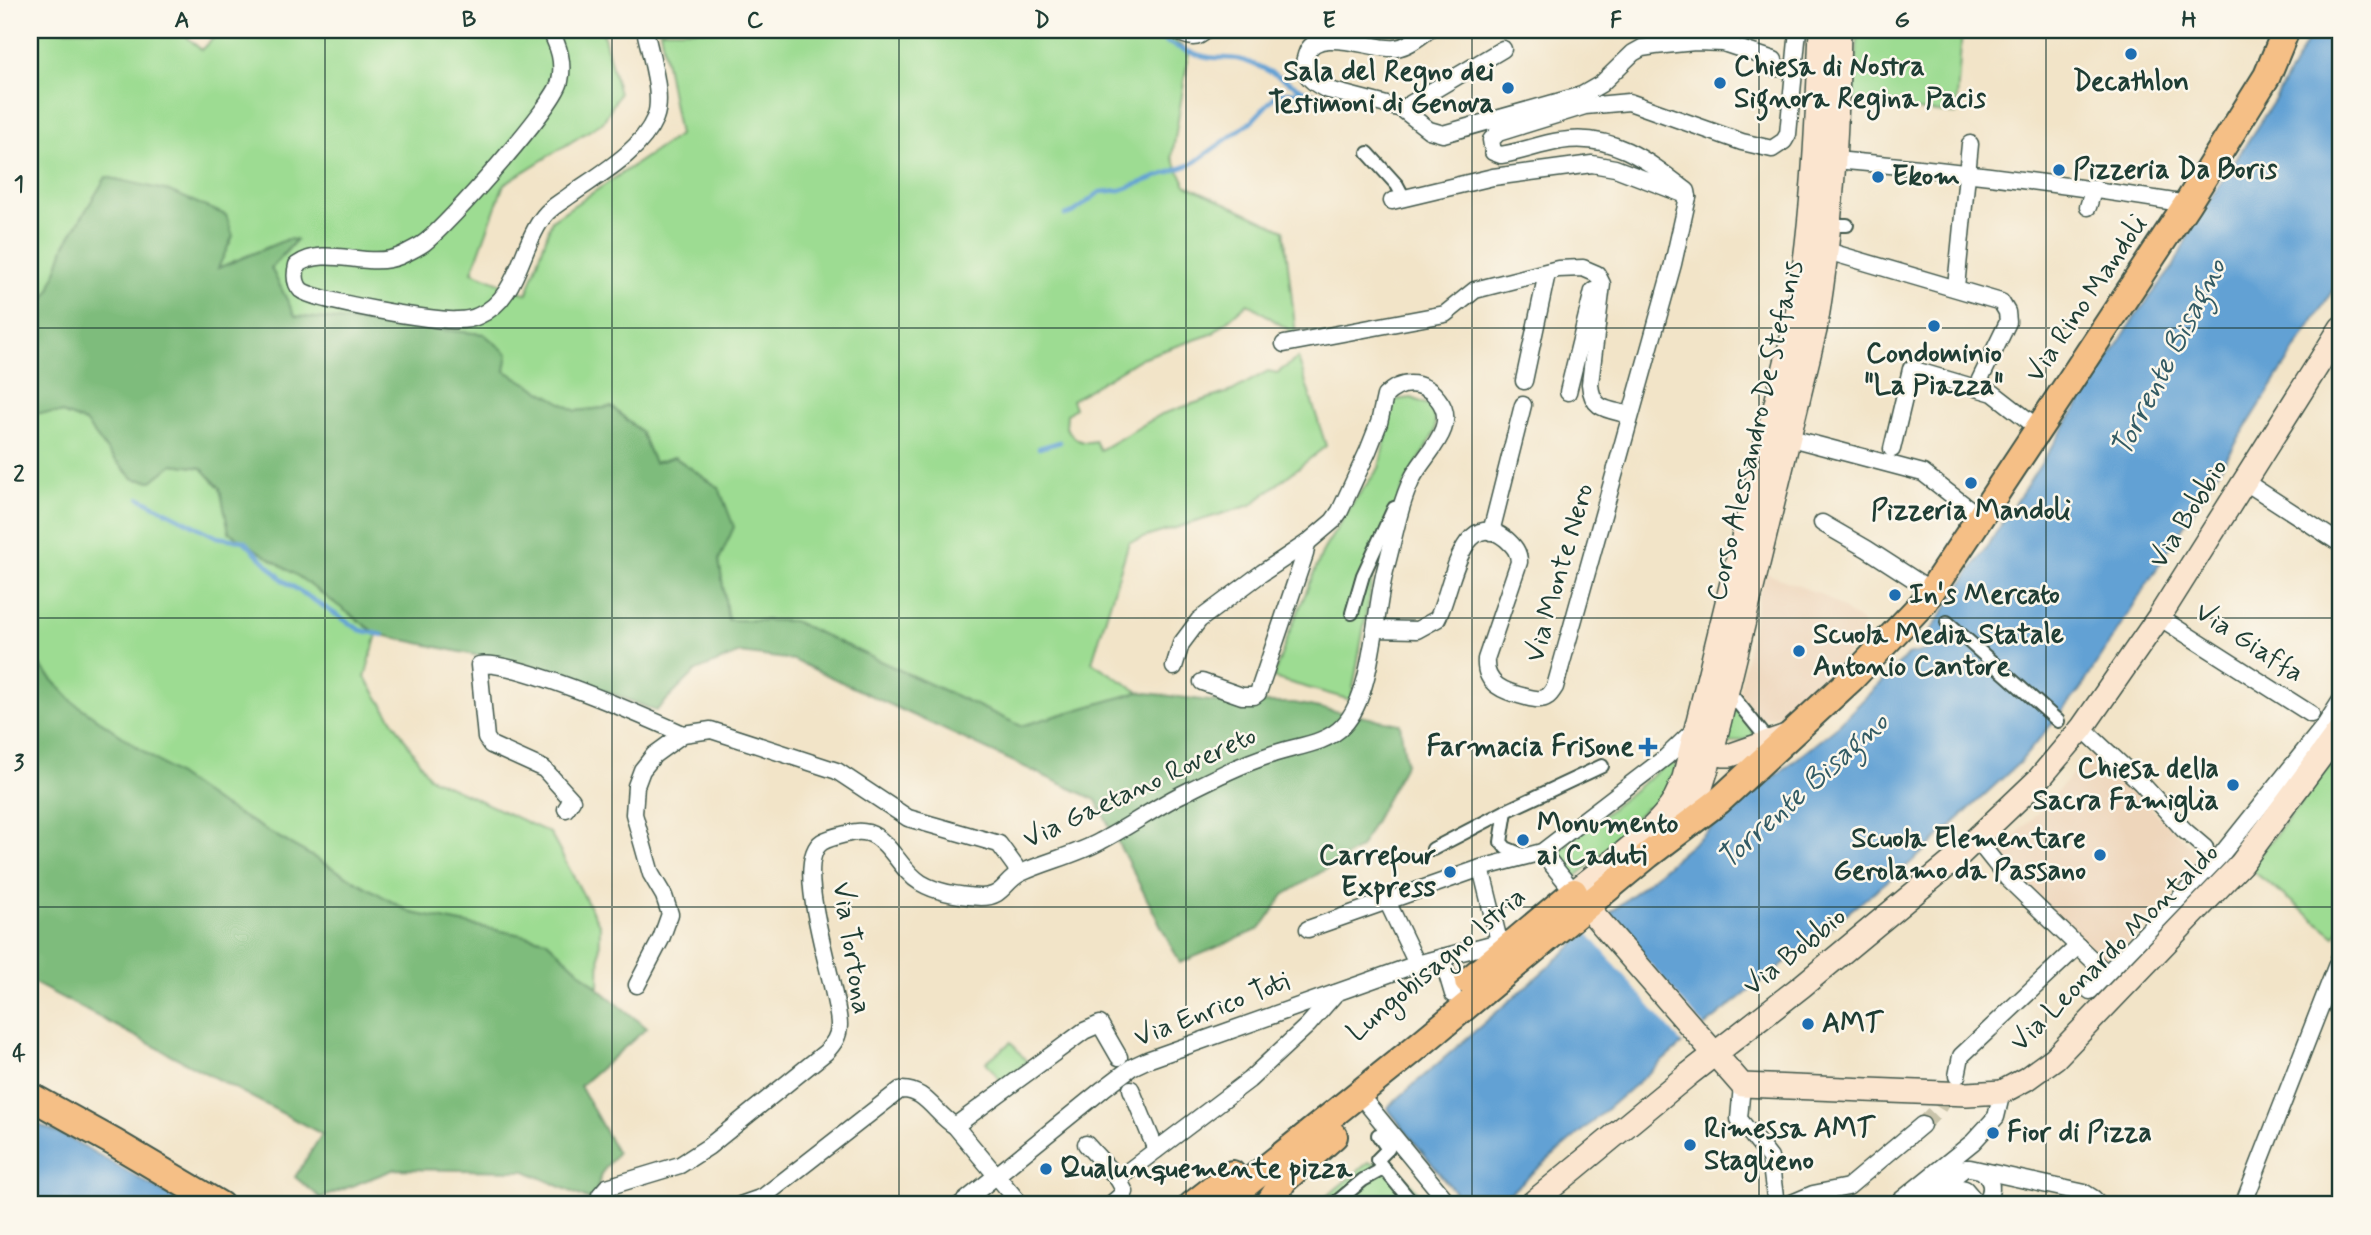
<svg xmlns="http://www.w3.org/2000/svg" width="2371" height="1235" font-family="Mynerve,sans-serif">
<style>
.built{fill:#eed6bb}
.green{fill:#9ddc92;stroke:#5e8c63;stroke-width:2}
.forest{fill:#7ebc7c;stroke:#4e7c58;stroke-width:2}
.water{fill:#62a1d4;stroke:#406f84;stroke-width:2}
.pier{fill:#f2e4c8}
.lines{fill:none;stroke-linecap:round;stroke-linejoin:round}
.stream{stroke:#62a1d4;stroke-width:4.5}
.minor-tunnel{stroke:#c8c3aa;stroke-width:16;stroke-dasharray:16 8;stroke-linecap:butt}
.pedestrian-casing{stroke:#3f564a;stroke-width:16}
.minor-casing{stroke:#3f564a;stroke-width:19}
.secondary-casing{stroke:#3f564a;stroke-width:26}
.primary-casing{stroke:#3f564a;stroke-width:30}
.pedestrian{stroke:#fff;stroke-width:12}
.minor{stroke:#fff;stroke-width:16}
.secondary{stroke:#fbe5cf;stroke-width:23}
.primary{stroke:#f5bf86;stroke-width:26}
.grid{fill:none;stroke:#1f3d34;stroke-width:2;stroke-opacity:0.55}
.poi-dot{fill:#1f6fb2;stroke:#fbf7ec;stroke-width:2.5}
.labels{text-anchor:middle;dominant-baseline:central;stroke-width:5;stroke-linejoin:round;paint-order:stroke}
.poi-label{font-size:28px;font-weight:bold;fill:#1f3d34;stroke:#fbf7ec;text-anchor:start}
.street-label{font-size:28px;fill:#1f3d34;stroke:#fbf7ec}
.water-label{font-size:30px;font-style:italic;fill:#335b64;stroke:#fbf7ec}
.neatline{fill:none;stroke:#1f3d34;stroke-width:2.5}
.grid-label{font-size:23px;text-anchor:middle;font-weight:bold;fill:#1f3d34}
</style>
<rect width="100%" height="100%" fill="#fbf7ec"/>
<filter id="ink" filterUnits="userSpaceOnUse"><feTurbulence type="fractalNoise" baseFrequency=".0143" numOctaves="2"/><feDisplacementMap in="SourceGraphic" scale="14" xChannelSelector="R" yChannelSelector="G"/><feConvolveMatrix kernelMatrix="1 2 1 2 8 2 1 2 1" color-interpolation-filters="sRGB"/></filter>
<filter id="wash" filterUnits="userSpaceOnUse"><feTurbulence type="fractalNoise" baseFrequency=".00686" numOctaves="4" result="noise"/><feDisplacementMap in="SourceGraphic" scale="28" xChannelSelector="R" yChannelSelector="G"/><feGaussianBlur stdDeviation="1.57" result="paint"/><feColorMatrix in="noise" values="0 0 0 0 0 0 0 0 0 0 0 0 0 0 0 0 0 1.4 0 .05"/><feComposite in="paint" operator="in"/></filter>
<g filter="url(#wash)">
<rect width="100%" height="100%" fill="#f2e4c8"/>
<g class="built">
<polygon points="1766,573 1825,596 1861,622 1864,632 1840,663 1777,716 1758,719 1739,692 1759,594"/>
<polygon points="2094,754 2205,860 2108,963 2004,866 2000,850 2046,805 2088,755"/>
</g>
<g class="green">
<path d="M 30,30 L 180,30 L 201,50 L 221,30 L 602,30 L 619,94 L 603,122 L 504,184 L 472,272 L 527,294 L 552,220 L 679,135 L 660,30 L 1161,30 L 1189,52 L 1172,157 L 1186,185 L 1284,230 L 1296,335 L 1248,303 L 1212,334 L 1141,358 L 1072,400 L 1075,408 L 1067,414 L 1066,428 C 1075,439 1080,445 1095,441 L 1100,450 L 1162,414 L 1232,391 L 1268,371 L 1277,373 L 1298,358 L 1326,446 L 1251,505 L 1129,542 L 1092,662 L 1139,692 L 1021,726 L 793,621 L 728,620 L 719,560 L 733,527 L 719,488 L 675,457 L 654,463 L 641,432 L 612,407 L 576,411 L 505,371 L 484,334 L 295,317 L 271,268 L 296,241 L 288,239 L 218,268 L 65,245 L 50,290 L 30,323 Z"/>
<polygon points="1858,30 1962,30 1956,114 1854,104"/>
<polygon points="1412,398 1430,406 1435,418 1435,432 1402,490 1374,570 1351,700 1273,678 1289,633 1324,549 1354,501 1379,468 1394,400"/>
<polygon points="30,413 62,413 85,422 110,454 134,479 152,481 173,464 202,468 220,488 230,532 302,579 377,634 365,677 429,777 550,833 600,926 599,989 546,940 412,913 213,800 73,702 30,655"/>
<polygon points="1734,698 1764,735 1725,744"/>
<polygon points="2341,752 2341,927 2335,936 2249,868"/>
<polygon points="1671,760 1677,768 1668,789 1653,808 1646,808 1631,821 1628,833 1574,878 1554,855"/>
<polygon points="1011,1042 1027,1062 1002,1082 986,1062"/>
<polygon points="1389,1156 1428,1205 1316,1205 1369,1162 1372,1164"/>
</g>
<g class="forest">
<polygon points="106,177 169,191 226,215 233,236 218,268 288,239 296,240 271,268 295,316 484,334 508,354 505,371 576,411 612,407 641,432 654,463 674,457 719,488 734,527 719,560 728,620 793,621 1021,726 1139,692 1225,703 1294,703 1400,724 1406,763 1360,848 1284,895 1260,929 1180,963 1096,800 794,660 740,653 696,671 656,711 563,674 377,634 302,579 229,532 220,488 202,468 173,464 152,481 134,479 110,454 85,422 62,413 30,413 30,323 50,290 65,245"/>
<polygon points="30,655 73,702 213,800 412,913 546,940 599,989 647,1028 580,1086 617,1153 601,1174 594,1202 526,1171 395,1169 321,1198 295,1177 322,1134 30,981"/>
</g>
<g class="water">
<polygon points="2313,30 2341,30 2341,277 2080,690 2020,762 1914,860 1681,1045 1496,1205 1465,1205 1387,1108 1587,933 1712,827 1834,729 1908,655 1932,649 1930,632 2019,498 2137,314 2174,266 2192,228 2277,96"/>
<polygon points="30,1121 69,1138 185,1205 30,1205"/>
</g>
<polygon class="pier" points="1606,912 1705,1028 1684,1046 1585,930"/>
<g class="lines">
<g class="stream">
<path d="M 1142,30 C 1162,40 1186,53 1208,57 C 1219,59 1231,57 1241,60 C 1270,67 1293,89 1321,96"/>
<polyline points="1065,215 1074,212 1100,192 1121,190 1192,164 1252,121 1278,93 1303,91"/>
<polyline points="1039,448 1060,442"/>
<polyline points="140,498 217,537 244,541 284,581 360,630 383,635"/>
</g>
</g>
</g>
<g filter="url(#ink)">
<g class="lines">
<polyline class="minor-tunnel" points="1922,1125 1937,1110 1950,1089"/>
<g class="pedestrian-casing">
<g id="pedestrian">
<polyline points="1368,153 1397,185 1404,198"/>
<polyline points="1840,225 1847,225"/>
<polyline points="1352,613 1363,575 1394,508 1402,506"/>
<polyline points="1947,622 2058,721"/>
<polyline points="1734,698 1764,735"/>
<polyline points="1506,811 1602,766"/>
<polyline points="1433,849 1506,811 1501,842 1506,848 1525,856"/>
<polyline points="1378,1135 1388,1149 1377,1160 1414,1205"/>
<polyline points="1333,1205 1363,1180 1383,1169"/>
</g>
</g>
<g class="minor-casing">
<g id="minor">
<path d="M 550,30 C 559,47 564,62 560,81 C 556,104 447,226 424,243 C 417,248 408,252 400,256 C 367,270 326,244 297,265 C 295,273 294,283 301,290 C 314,301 437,322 457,320 C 463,320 472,319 478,316 C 519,299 520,246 544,216 C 550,208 561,202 569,196 C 598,175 640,153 655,118 C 664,96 650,54 645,30"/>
<path d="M 1429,30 C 1419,37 1409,46 1396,48 C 1374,51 1315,24 1306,55 C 1304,60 1304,66 1305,71 C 1309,80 1316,84 1325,89 L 1402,109 L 1429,130 L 1443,134 L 1582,95 L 1601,84 L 1633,53 L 1642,48 L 1655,46 L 1695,42 L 1723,43 L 1774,60 L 1773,68 L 1781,68"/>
<path d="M 1176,31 C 1188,37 1196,41 1206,30"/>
<polyline points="1402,109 1503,49"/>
<path d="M 1835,160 C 1953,170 2070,185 2187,204"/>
<path d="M 1688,197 L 1687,191 C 1648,161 1612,132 1560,141 C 1540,144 1521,152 1501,155 L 1493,152 L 1491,140 L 1498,133 L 1585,106 L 1629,102 L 1742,142 L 1772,149 L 1784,141 L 1788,134 L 1798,30"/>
<polyline points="1392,201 1493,177 1592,164 1615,168 1683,194"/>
<polyline points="2088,207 2094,188"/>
<polyline points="1827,251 2001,302 2007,312 2008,322 1976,388"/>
<polyline points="1956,287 1970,144"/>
<path d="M 1284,344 L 1445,314 L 1475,290 L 1558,269 L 1583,268 L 1597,274 L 1602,284 L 1590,384 C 1592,411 1608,409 1630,415"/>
<polyline points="1524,381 1547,273"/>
<polyline points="1568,392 1593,291"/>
<polyline points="1787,437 1923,473 1980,517"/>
<polyline points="1892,449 1911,369 1993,393 2038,428"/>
<polyline points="2244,481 2341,544"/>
<polyline points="1822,523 1867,549 1932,591"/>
<polyline points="1491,532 1523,405"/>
<polyline points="2159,617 2311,714"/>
<path d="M 1376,629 L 1417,630 L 1437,619 C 1451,596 1460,503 1506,539 C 1514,546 1519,552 1519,562 L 1486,659 C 1484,685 1505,692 1526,697 C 1534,699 1541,701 1548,696 C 1551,694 1553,690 1555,687 L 1673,264 L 1688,197"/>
<polyline points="1202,682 1242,696 1254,696 1258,693 1305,554 1307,543"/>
<polyline points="2082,728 2141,783 2184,830 2205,848"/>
<path d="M 566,809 L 572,800 L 544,769 L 491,745 L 486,738 L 479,665 C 514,659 645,717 683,734"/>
<polyline points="1977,840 2008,879 2106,973"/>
<polyline points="1542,852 1574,892"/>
<polyline points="1481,868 1499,941"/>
<polyline points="1388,903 1417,964"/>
<polyline points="1308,929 1481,868 1542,852 1666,757 1694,730"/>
<polyline points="1442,957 1453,994"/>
<polyline points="637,985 661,939 670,914 664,896 651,874 634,814 636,786 642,770 654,755 683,734 711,730 837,771 908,818 999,844 1015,866 1018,874"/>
<polyline points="2090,991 2221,855 2325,725 2341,700"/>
<polyline points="1957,1076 1961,1056 2078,946"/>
<polyline points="1742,1085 1739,1119 1770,1158 1776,1205"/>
<polyline points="1131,1089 1156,1150"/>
<polyline points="1368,1105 1450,1205"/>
<polyline points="955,1126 1084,1031 1100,1024 1119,1057"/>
<polyline points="1086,1144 1118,1179"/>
<path d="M 601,1205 L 600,1195 L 607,1187 L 680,1165 L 708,1147 L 826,1052 C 833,1044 839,1037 839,1025 C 839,990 790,863 822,842 C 829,838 838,836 846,834 C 886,821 893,866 921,883 C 938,893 962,896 981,897 C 1004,897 1004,881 1021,873 C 1047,861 1076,855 1101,841 C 1128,827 1153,809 1180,795 C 1210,780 1239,765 1270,755 C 1294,746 1325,745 1343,726 C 1374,694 1374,610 1386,567 C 1394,538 1399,506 1412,479 C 1423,455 1461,427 1438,399 C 1433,392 1426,387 1418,385 C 1405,382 1394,387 1385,396 L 1379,423 L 1368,451 L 1340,511 L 1333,521 L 1307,543 L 1262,573 L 1199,620 L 1181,644 L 1174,667"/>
<path d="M 740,1205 L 763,1197 L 900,1090 C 925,1088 935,1114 955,1126 L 1021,1205"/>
<polyline points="960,1205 1103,1089 1132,1067 1147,1060 1417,964 1514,938"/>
<polyline points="1110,1205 1125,1192 1118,1179 1249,1080 1308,1025 1336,993"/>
<polyline points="1787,1205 1813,1194 1848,1187 1922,1125"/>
<polyline points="1895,1205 1973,1142 1996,1117 2002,1092"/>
<polyline points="1918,1205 1965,1168 1970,1168 2085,1193 2093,1198 2100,1205"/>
<path d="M 1935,1205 L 1961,1188 L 1965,1189 L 1976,1202 L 1986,1201 C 1994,1191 1992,1180 1983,1172"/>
<polyline points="2243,1205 2341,954"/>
</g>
</g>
<g class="secondary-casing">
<g id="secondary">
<path d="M 1821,30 C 1817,129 1813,228 1795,326 L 1684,778 C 1681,786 1677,795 1673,803 C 1654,833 1602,869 1574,892 L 1742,1085 L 1967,1094 L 2002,1092 L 2026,1079 L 2055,1058 L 2241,864 L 2341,729"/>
<polyline points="1698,749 1724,755 1731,755 1786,736"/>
<path d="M 1679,828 L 1697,800 L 1712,752 L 1815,330 C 1832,231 1837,130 1839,30"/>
<polyline points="1530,1205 1689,1074 1802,986 1953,861 2038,780 2082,728 2159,617 2341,328"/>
</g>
</g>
<g class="primary-casing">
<g id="primary">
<polyline points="1468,981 1574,892"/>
<polyline points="30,1096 115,1143 220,1205"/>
<polyline points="1192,1205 1232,1174"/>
<polyline points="1220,1205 1412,1051 1648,855 1719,801 1851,679 1924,602 2187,204 2267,76 2286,30"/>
<polyline points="1268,1205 1284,1180 1334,1136"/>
</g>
</g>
<use href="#pedestrian" class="pedestrian"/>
<use href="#minor" class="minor"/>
<use href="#secondary" class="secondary"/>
<use href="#primary" class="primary"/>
</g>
</g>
<path class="grid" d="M 325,30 L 325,1205M 612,30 L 612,1205M 899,30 L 899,1205M 1186,30 L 1186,1205M 1472,30 L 1472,1205M 1759,30 L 1759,1205M 2046,30 L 2046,1205M 30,328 L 2341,328M 30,618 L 2341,618M 30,907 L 2341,907"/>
<g class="poi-dot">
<circle cx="2131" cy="54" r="7"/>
<circle cx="1720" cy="83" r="7"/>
<circle cx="1508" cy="88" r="7"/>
<circle cx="2059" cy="170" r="7"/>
<circle cx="1878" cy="177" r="7"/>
<circle cx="1934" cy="326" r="7"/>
<circle cx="1971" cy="483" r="7"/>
<circle cx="1895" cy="595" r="7"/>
<circle cx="1799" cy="651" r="7"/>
<path d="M1644.5 736.5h7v7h7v7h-7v7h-7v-7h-7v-7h7z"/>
<circle cx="2233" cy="785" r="7"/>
<circle cx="1523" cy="840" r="7"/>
<circle cx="2100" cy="855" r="7"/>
<circle cx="1450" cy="872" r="7"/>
<circle cx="1808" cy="1024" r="7"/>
<circle cx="1993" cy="1133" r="7"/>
<circle cx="1690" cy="1145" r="7"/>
<circle cx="1046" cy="1169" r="7"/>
</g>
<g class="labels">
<g class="poi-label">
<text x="1734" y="67">Chiesa di Nostra<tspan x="1734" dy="32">Signora Regina Pacis</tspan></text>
<text x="1494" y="72" text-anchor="end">Sala del Regno dei<tspan x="1494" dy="32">Testimoni di Genova</tspan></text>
<text x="2131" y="82" text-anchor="middle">Decathlon</text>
<text x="2073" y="170">Pizzeria Da Boris</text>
<text x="1892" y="177">Ekom</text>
<text x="1934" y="354" text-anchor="middle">Condominio<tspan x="1934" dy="32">"La Piazza"</tspan></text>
<text x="1971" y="511" text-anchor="middle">Pizzeria Mandoli</text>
<text x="1909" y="595">In's Mercato</text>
<text x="1813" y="635">Scuola Media Statale<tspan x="1813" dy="32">Antonio Cantore</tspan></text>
<text x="1634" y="747" text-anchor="end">Farmacia Frisone</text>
<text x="2219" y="769" text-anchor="end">Chiesa della<tspan x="2219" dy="32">Sacra Famiglia</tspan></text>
<text x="1537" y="824">Monumento<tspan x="1537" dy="32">ai Caduti</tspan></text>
<text x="2086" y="839" text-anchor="end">Scuola Elementare<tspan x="2086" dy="32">Gerolamo da Passano</tspan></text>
<text x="1436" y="856" text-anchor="end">Carrefour<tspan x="1436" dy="32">Express</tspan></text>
<text x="1822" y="1024">AMT</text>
<text x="1704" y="1129">Rimessa AMT<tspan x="1704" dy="32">Staglieno</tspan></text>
<text x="2007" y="1133">Fior di Pizza</text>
<text x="1060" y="1169">Qualunquemente pizza</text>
</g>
<g class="street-label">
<text transform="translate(2087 299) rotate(-56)">Via Rino Mandoli</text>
<text transform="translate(1756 431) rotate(-77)">Corso Alessandro De Stefanis</text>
<text transform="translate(2189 514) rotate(-58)">Via Bobbio</text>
<text transform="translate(1560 573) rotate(-74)">Via Monte Nero</text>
<text transform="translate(2249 643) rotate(33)">Via Giaffa</text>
<text transform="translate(1140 788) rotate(-25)">Via Gaetano Rovereto</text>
<text transform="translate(851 948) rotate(81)">Via Tortona</text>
<text transform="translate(2115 948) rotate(-45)">Via Leonardo Montaldo</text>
<text transform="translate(1795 952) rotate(-39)">Via Bobbio</text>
<text transform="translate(1437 965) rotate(-40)">Lungobisagno Istria</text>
<text transform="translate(1212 1010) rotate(-21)">Via Enrico Toti</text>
</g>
<g class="water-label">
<text transform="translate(2169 358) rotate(-63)">Torrente Bisagno</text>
<text transform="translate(1803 791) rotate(-42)">Torrente Bisagno</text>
</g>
</g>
<rect width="2371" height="1235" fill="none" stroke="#fbf7ec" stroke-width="77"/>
<rect x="38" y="38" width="2294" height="1158" class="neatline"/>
<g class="grid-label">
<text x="182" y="27">A</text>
<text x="469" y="27">B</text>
<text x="755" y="27">C</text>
<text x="1042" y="27">D</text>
<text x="1329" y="27">E</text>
<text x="1616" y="27">F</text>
<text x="1902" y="27">G</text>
<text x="2189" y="27">H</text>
<text x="19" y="191">1</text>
<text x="19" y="481">2</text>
<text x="19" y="770">3</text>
<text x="19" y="1060">4</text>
</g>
</svg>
